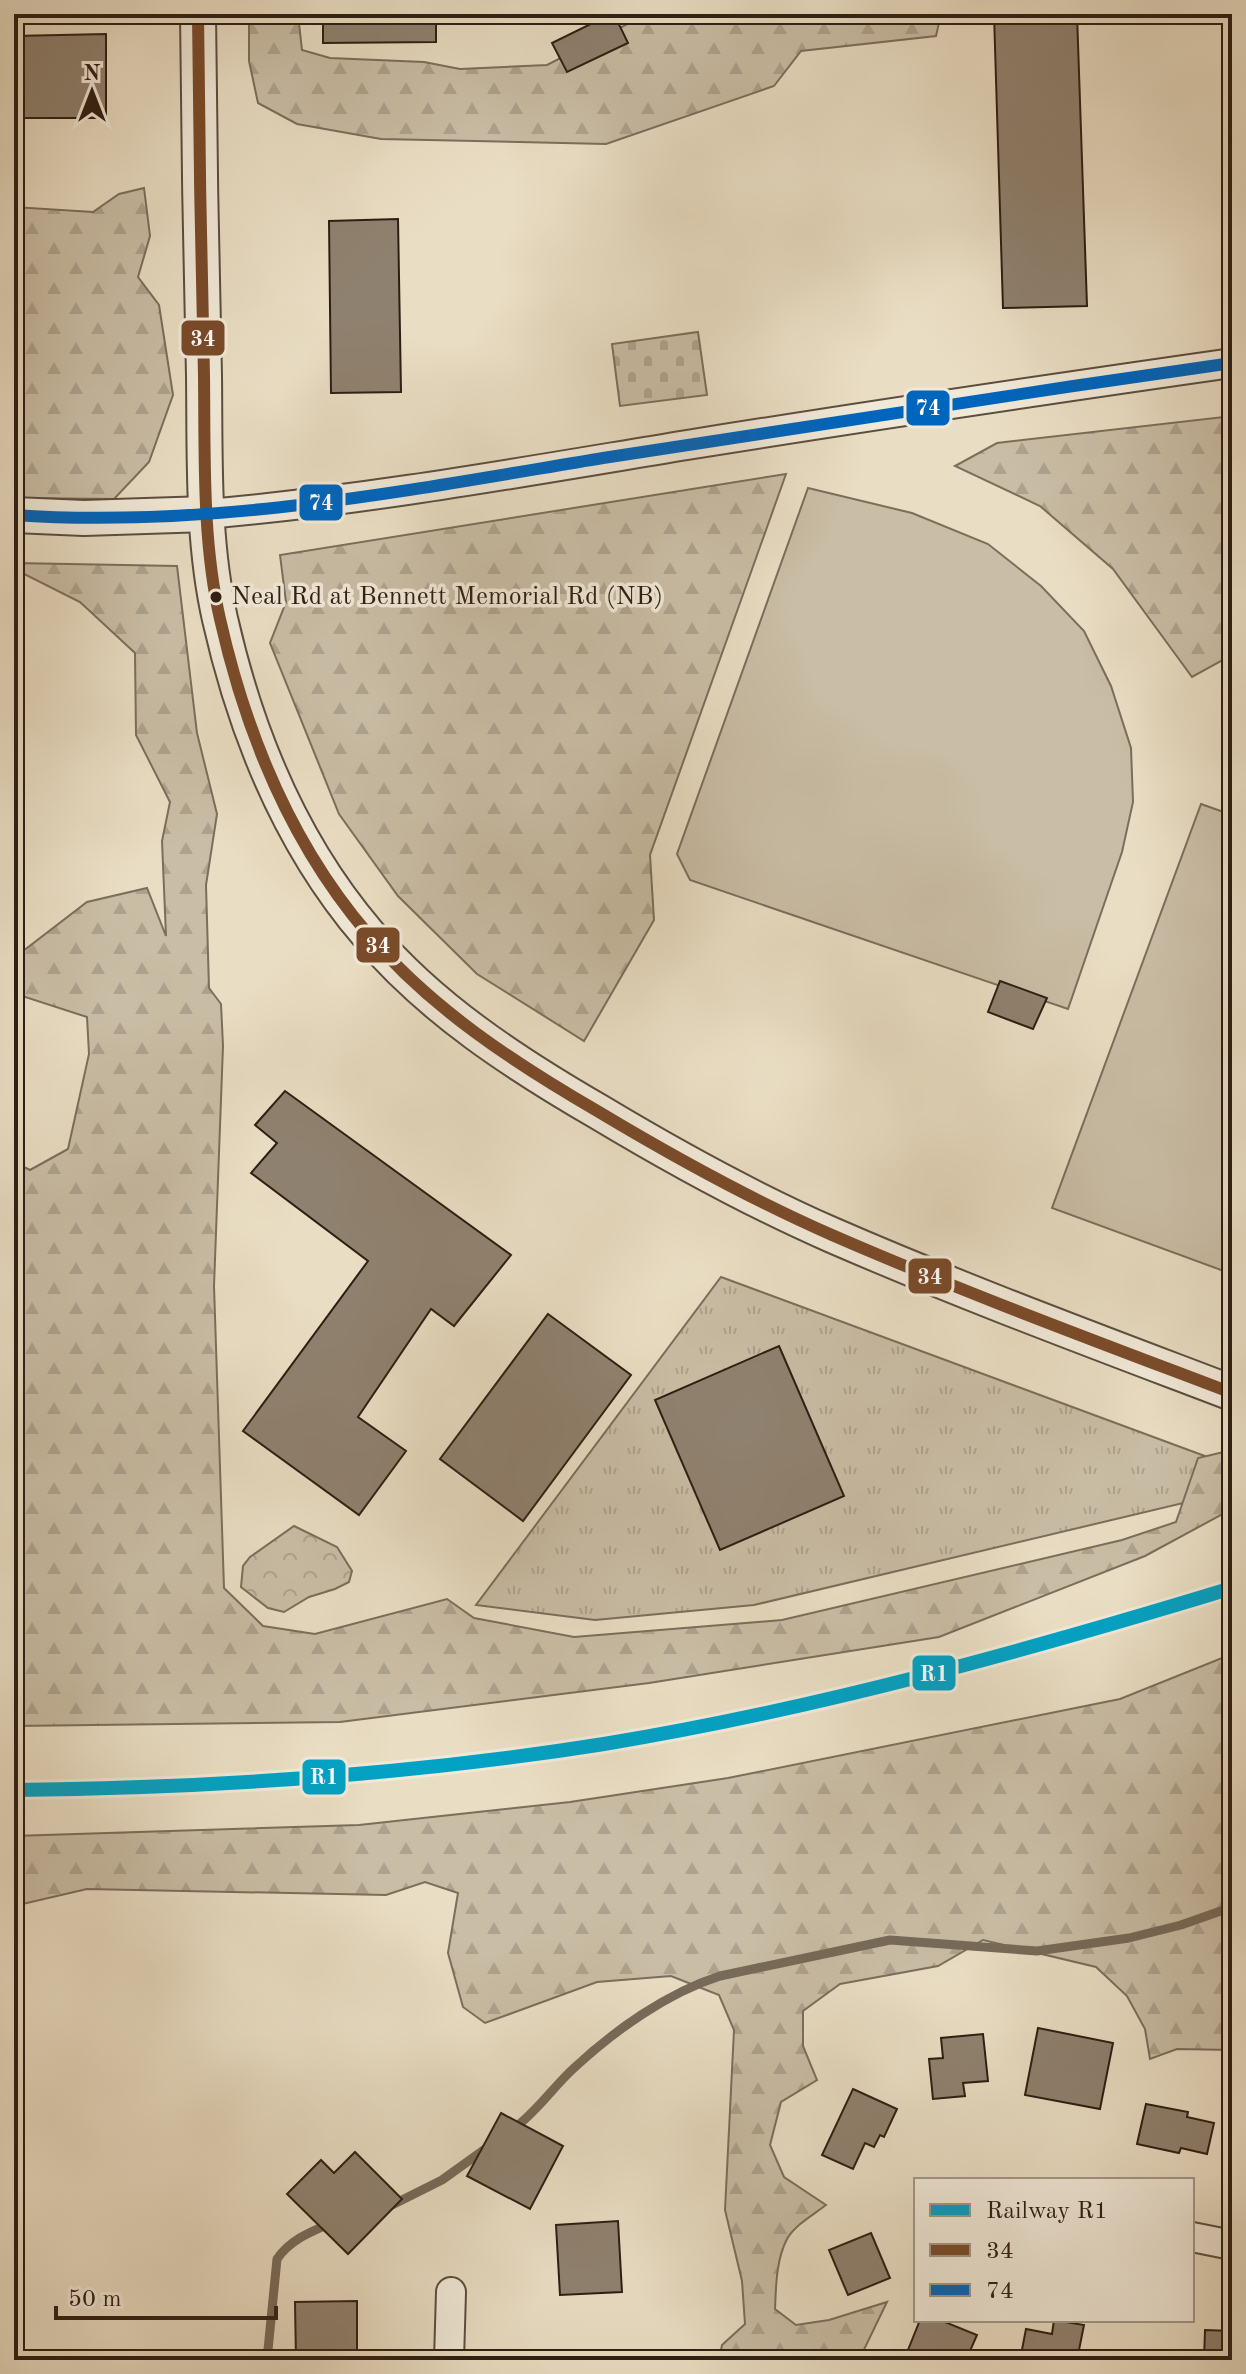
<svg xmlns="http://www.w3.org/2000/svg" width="1246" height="2374" font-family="'Old Standard TT',serif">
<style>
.grass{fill:url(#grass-tufts);stroke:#7b6e5c;stroke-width:2}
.forest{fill:url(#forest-firs);stroke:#7b6e5c;stroke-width:2}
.cemetery{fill:url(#cemetery-stones);stroke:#7b6e5c;stroke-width:2}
.park{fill:url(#park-crowns);stroke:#7b6e5c;stroke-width:2}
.pitch{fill:#c9bda5;stroke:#7b6e5c;stroke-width:2}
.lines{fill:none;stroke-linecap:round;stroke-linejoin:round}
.stream{stroke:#776a59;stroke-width:9}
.building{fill:#8f816f;stroke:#2d1e13;stroke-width:2}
.minor-casing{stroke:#5c4e3f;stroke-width:32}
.tertiary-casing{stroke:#5c4e3f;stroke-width:38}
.minor{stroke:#f1e9d8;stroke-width:28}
.tertiary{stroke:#f1e9d8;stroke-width:34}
.bus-1-casing{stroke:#f1e9d8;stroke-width:18}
.bus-2-casing{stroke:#f1e9d8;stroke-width:18}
.bus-1{stroke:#7a4b2a;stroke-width:12}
.bus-2{stroke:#0065bd;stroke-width:12}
.rail-1-casing{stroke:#f1e9d8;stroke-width:20}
.rail-1{stroke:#02a2c5;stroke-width:14}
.bus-dot{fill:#2d1e13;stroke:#f1e9d8;stroke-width:3}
.labels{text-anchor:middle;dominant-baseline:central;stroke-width:7;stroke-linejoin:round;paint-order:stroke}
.bus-label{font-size:26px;fill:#2d1e13;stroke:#f1e9d8;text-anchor:start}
.line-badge{stroke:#f1e9d8;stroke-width:3}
.badge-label{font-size:22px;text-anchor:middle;font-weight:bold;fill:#fff}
</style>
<defs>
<pattern id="grass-tufts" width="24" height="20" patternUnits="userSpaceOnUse" patternTransform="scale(2)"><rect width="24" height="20" fill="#c9bda5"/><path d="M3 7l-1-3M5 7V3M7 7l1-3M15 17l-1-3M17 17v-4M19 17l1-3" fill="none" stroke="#ada28d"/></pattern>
<pattern id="forest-firs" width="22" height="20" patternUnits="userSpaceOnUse" patternTransform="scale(2)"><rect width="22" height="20" fill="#c9bda5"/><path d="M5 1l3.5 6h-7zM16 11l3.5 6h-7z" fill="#ada28d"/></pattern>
<pattern id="cemetery-stones" width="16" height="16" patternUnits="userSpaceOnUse" patternTransform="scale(2)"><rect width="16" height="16" fill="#c9bda5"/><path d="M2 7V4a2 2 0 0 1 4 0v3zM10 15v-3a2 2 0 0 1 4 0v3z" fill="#ada28d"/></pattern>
<pattern id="park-crowns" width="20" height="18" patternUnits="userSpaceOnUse" patternTransform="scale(2)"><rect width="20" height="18" fill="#c9bda5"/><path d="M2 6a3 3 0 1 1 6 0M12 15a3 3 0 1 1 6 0" fill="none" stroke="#ada28d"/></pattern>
</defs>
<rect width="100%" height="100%" fill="#e9ddc3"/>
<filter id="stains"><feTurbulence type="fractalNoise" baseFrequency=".0025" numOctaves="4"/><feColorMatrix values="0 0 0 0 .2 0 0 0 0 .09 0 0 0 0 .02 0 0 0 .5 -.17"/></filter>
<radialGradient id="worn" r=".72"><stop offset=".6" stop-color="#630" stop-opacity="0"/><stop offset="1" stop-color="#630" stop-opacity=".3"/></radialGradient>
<polygon class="grass" points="721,1277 1221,1462 1217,1495 754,1605 595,1620 476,1605"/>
<g class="forest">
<polygon points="249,14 298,14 302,50 330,58 424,62 460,69 547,65 647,14 941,14 936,36 801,51 774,86 606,144 381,139 297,124 258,103 249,61"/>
<polygon points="144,188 150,236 138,277 159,305 173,395 149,462 114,499 14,498 14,207 93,212 119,194"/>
<polygon points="1232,416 1232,655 1192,677 1113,569 1040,506 955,466 997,443"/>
<polygon points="786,474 650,855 654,920 584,1041 477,974 398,896 339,814 270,643 286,602 280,555"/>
<polygon points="14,563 177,566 197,733 217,814 206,885 209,988 221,1004 223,1046 214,1286 224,1588 263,1626 315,1634 447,1599 474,1618 574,1637 782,1620 1122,1540 1176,1522 1198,1458 1232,1450 1232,1509 1145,1556 939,1637 649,1683 340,1722 14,1726 14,1162 30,1170 68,1149 89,1054 87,1017 25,997 14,985 14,958 87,902 147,888 166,936 162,841 170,802 136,735 135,653 80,602 14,569"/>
<path d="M 1232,1654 L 1232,2050 L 1177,2049 L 1150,2059 L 1145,2029 L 1127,1996 L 1096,1967 L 983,1940 L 938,1966 L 840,1984 L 803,2011 L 803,2046 L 817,2080 L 781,2102 L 770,2145 L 784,2177 L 826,2205 C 813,2215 795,2225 787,2239 C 776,2260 776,2287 775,2309 L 796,2325 L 829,2320 L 887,2302 L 859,2360 L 719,2360 L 722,2345 L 745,2324 L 742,2281 L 725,2210 L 734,2030 L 719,1995 L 671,1976 L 597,1982 L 485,2023 L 463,2007 L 448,1953 L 458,1893 L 425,1882 L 386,1895 L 87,1889 L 14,1906 L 14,1836 L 359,1825 L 570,1802 L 728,1778 L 1120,1699 Z"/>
</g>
<polygon class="cemetery" points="698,332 707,395 620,406 612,344"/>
<polygon class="park" points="294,1526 337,1547 352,1571 349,1582 335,1589 309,1597 284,1612 268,1608 241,1587 243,1566 250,1557"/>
<g class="pitch">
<polygon points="808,488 912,513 988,544 1041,586 1084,631 1111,686 1131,748 1133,802 1122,852 1068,1009 690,880 677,854"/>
<polygon points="1201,804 1232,815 1232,1274 1052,1208"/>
</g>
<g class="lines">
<g class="stream">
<path d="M 513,2129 C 536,2113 553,2087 574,2068 C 615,2030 667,1993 720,1976 L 890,1940 L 1037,1951 L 1129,1938 L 1181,1925 L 1232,1907"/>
<polyline points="388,2207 442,2180 488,2147"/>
<path d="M 267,2360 L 277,2259 C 290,2240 310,2232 331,2223"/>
</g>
</g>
<g class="building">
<polygon points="323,14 436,14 436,42 323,43"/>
<polygon points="611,14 614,14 628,43 567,72 552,43"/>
<polygon points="994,14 1077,14 1087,306 1003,308"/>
<polygon points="106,34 106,118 14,118 14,36"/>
<polygon points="398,219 401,392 331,393 329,221"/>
<polygon points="1000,981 1047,998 1033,1029 988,1012"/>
<polygon points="285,1091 511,1255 454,1326 431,1309 358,1417 406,1451 359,1515 243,1431 368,1261 251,1173 277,1143 255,1125"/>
<polygon points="548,1314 631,1375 523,1521 440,1459"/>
<polygon points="779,1346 844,1496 720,1550 655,1400"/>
<polygon points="1038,2028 1113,2043 1100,2109 1025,2095"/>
<polygon points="983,2034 988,2081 963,2083 965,2096 933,2099 929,2059 943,2058 941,2038"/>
<polygon points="853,2089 897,2109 884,2137 880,2135 874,2147 865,2143 853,2169 822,2155"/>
<polygon points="1146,2104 1188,2112 1187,2117 1214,2123 1207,2154 1181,2148 1179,2153 1137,2144"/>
<polygon points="501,2113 563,2146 530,2209 467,2176"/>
<polygon points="355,2152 402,2199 348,2254 287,2194 321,2160 334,2173"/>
<polygon points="618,2221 622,2292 560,2295 556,2225"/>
<polygon points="871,2233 890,2278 848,2295 829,2250"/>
<polygon points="357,2301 357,2360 296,2360 295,2302"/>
<polygon points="920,2320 940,2320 977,2335 966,2360 904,2360"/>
<polygon points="1054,2320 1084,2325 1077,2360 1020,2360 1026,2329 1052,2334"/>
<polygon points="1205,2330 1232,2331 1232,2360 1204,2360"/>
</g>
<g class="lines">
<g class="minor-casing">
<g id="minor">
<path d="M 207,514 C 368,500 528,471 687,445 C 868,416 1050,389 1232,363"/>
<polyline points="1192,2237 1232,2245"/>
<polyline points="449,2360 451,2292"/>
</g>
</g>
<g class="tertiary-casing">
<g id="tertiary">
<path d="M 198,14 C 199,135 201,255 204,376 C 205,456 202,540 220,619 C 246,734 290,843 368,934 C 430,1008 516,1064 599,1112 C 674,1157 752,1200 832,1235 C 963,1292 1098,1342 1232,1393"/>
<polyline points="14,515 84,518 207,514"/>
</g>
</g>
<use href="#minor" class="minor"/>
<use href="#tertiary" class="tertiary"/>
<g class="bus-1-casing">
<path id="bus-1" d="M 198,14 C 199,135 201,255 204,376 C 205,456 202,540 220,619 C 246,734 290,843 368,934 C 430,1008 516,1064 599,1112 C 674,1157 752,1200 832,1235 C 963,1292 1098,1342 1232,1393"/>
</g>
<g class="bus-2-casing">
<path id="bus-2" d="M 14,515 C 212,529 409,490 603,458 C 812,425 1022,393 1232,363"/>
</g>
<use href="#bus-1" class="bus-1"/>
<use href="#bus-2" class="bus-2"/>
<g class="rail-1-casing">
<path id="rail-1" d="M 14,1790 C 211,1788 409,1775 604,1744 C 817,1709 1025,1651 1232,1588"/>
</g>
<use href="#rail-1" class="rail-1"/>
</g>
<circle class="bus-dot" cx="216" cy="597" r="7"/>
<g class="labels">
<g class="bus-label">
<text x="231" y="597">Neal Rd at Bennett Memorial Rd (NB)</text>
</g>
</g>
<g class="line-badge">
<rect x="180" y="319" width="46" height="38" rx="8" fill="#7a4b2a"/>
<rect x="905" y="389" width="46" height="38" rx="8" fill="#0065bd"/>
<rect x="298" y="483" width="46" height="39" rx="8" fill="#0065bd"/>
<rect x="355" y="926" width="46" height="38" rx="8" fill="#7a4b2a"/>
<rect x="907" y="1257" width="46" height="38" rx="8" fill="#7a4b2a"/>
<rect x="911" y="1654" width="46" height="38" rx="8" fill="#02a2c5"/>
<rect x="301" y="1758" width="46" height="38" rx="8" fill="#02a2c5"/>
</g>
<g class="badge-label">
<text x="203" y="346">34</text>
<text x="928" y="415">74</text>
<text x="321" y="510">74</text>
<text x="378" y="953">34</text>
<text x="930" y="1284">34</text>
<text x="934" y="1681">R1</text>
<text x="324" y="1784">R1</text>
</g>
<rect width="1246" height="2374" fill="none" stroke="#e9ddc3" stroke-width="48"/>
<rect x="16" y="16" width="1214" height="2342" fill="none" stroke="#2d1e13" stroke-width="4"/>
<rect x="24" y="24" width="1198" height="2326" fill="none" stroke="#2d1e13" stroke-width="2"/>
<rect x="914" y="2178" width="280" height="144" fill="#f1e9d8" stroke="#a39889" stroke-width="2"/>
<rect x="930" y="2204" width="40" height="12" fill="#02a2c5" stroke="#a39889" stroke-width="2"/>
<text x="986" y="2218" font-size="24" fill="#2d1e13">Railway R1</text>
<rect x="930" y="2244" width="40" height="12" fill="#7a4b2a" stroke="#a39889" stroke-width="2"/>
<text x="986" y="2258" font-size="24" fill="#2d1e13">34</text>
<rect x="930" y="2284" width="40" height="12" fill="#0065bd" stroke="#a39889" stroke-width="2"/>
<text x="986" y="2298" font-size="24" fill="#2d1e13">74</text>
<g transform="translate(92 92)" stroke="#f1e9d8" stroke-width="6" paint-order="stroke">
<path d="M0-6L14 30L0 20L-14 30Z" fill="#2d1e13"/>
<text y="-12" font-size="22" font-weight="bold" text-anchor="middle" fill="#2d1e13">N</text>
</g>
<path d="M56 2306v12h220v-12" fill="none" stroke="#2d1e13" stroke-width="4"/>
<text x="68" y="2306" font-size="24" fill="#2d1e13" stroke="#f1e9d8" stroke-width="6" paint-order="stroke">50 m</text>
<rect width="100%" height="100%" filter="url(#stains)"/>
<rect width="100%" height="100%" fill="url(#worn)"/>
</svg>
